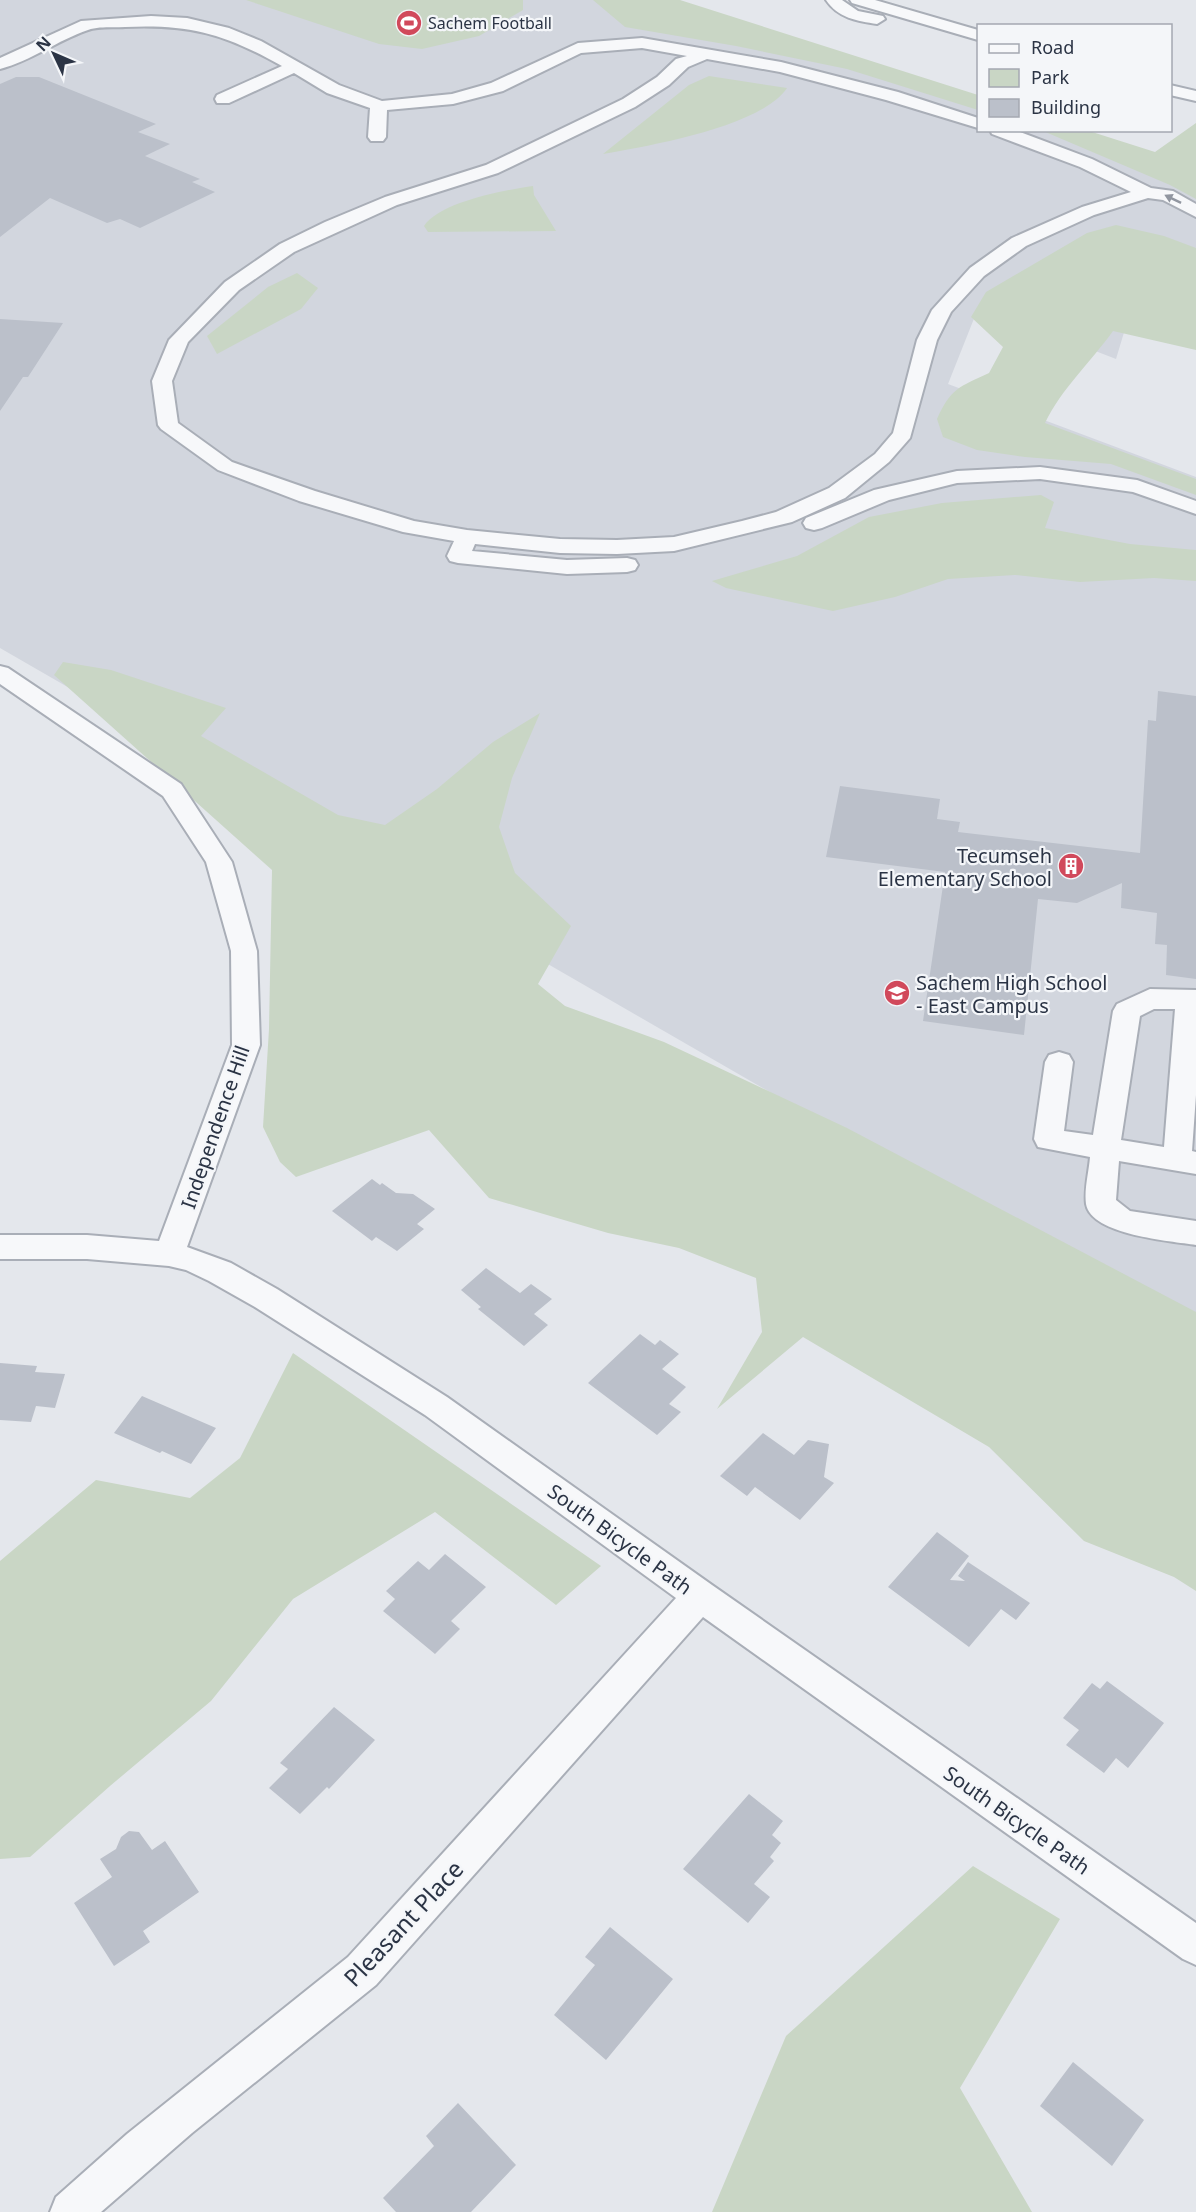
<svg xmlns="http://www.w3.org/2000/svg" width="1196" height="2212" font-family="'Noto Sans',sans-serif">
<style>
.built{fill:#d2d6de}
.green{fill:#c9d6c5}
.building{fill:#bbc0ca}
.lines{fill:none;stroke-linecap:round;stroke-linejoin:round}
.minor-casing{stroke:#a9aeb7;stroke-width:4}
.minor{fill:#f7f8fa;fill-rule:evenodd}
.oneway{fill:#9196a0}
.labels{text-anchor:middle;dominant-baseline:central;stroke-width:4.5;stroke-linejoin:round;paint-order:stroke}
.far-poi-label{font-size:16px;fill:#2b3445;stroke:#f4f6f9;text-anchor:start}
.poi-label{font-size:20px;fill:#2b3445;stroke:#f4f6f9;text-anchor:end}
.street-label{font-size:20px;fill:#2b3445;stroke:#f4f6f9}
.near-street-label{font-size:24px;fill:#2b3445;stroke:#f4f6f9}
</style>
<rect width="100%" height="100%" fill="#e4e7ec"/>
<polygon class="built" points="0,0 655,0 978,100 978,130 1076,131 1196,168 1196,271 1147,256 1116,359 979,306 948,384 1196,477 1196,1338 0,648"/>
<g class="green">
<polygon points="246,0 523,0 523,10 479,36 422,49 379,44"/>
<polygon points="593,0 680,0 978,95 978,110 847,69 736,46 625,27"/>
<path d="M 709,76 L 787,88 C 761,127 648,146 603,154 L 689,85 Z"/>
<polygon points="1196,123 1196,199 1170,185 1043,131 1089,131 1155,152"/>
<path d="M 533,186 L 534,195 L 556,231 L 428,232 L 424,226 C 440,202 505,190 533,186 Z"/>
<path d="M 1116,225 L 1164,236 L 1196,248 L 1196,350 L 1113,331 C 1090,363 1062,388 1045,423 L 1196,479 L 1196,495 L 1111,464 L 1025,457 L 977,450 L 943,437 L 937,419 C 951,388 959,387 989,373 L 1003,347 L 971,317 L 986,292 L 1087,233 Z"/>
<polygon points="297,273 318,288 301,309 217,354 207,336 268,287"/>
<polygon points="1041,495 1054,502 1045,528 1130,544 1196,550 1196,581 1154,578 1080,582 1015,575 948,579 895,597 833,611 726,588 712,581 797,556 869,517 942,503"/>
<polygon points="63,662 111,670 226,708 201,736 338,815 385,825 437,789 493,742 540,713 512,778 499,827 515,873 571,926 538,984 565,1006 664,1042 847,1128 1196,1312 1196,1591 1174,1577 1084,1541 989,1447 803,1337 717,1409 762,1332 756,1278 679,1248 608,1233 489,1198 429,1130 296,1177 280,1162 263,1127 269,1029 272,870 54,675"/>
<polygon points="293,1353 601,1566 556,1605 435,1512 293,1599 211,1701 110,1786 30,1857 0,1859 0,1561 96,1480 190,1498 240,1458"/>
<polygon points="973,1866 1060,1919 960,2088 1032,2212 712,2212 786,2036"/>
</g>
<g class="building">
<polygon points="16,77 39,77 156,124 138,132 170,144 145,156 200,179 192,182 215,192 140,228 120,219 107,223 50,198 0,237 0,84"/>
<polygon points="0,319 63,323 28,377 23,377 0,411"/>
<polygon points="1158,691 1196,696 1196,979 1166,975 1167,945 1155,944 1157,913 1121,908 1122,883 1077,903 1038,899 1024,1035 923,1021 945,872 826,857 840,786 940,799 937,819 960,822 958,832 1140,853 1148,720 1156,721"/>
<polygon points="372,1179 380,1185 382,1183 396,1193 413,1194 435,1209 417,1224 424,1229 397,1251 376,1237 372,1241 332,1211"/>
<polygon points="486,1268 520,1293 531,1284 552,1299 534,1314 548,1325 524,1346 478,1309 481,1307 461,1290"/>
<polygon points="640,1334 655,1345 660,1340 679,1354 662,1369 686,1387 669,1404 681,1412 657,1435 588,1383"/>
<polygon points="0,1363 37,1366 35,1372 65,1374 55,1408 36,1406 31,1422 0,1420"/>
<polygon points="142,1396 216,1428 191,1464 162,1451 160,1453 114,1433"/>
<polygon points="763,1433 794,1455 808,1440 829,1444 824,1477 834,1483 800,1520 755,1487 747,1496 720,1476"/>
<polygon points="937,1532 969,1556 950,1580 965,1581 958,1576 968,1562 1030,1603 1016,1620 1001,1609 969,1647 888,1587"/>
<polygon points="445,1554 486,1587 451,1621 460,1629 435,1654 383,1611 395,1599 386,1591 418,1561 429,1570"/>
<polygon points="1107,1681 1164,1723 1128,1768 1116,1758 1104,1773 1066,1745 1079,1730 1063,1718 1092,1683 1100,1689"/>
<polygon points="334,1707 375,1740 329,1789 327,1787 300,1814 269,1788 288,1769 280,1763"/>
<polygon points="749,1794 783,1821 772,1835 781,1843 770,1857 774,1861 754,1884 770,1897 748,1923 683,1869"/>
<polygon points="129,1831 139,1832 152,1850 165,1841 199,1892 143,1931 150,1942 114,1966 74,1903 112,1877 100,1859 116,1849 121,1837"/>
<polygon points="610,1927 673,1979 606,2060 554,2015 595,1965 585,1957"/>
<polygon points="1073,2062 1144,2120 1112,2166 1040,2106"/>
<polygon points="458,2103 516,2165 471,2212 396,2212 383,2198 434,2146 426,2136"/>
</g>
<g class="lines">
<g class="minor-casing">
<g id="minor">
<path d="M 826,0 L 842,0 L 858,11 L 883,16 L 885,19 L 877,24 C 857,21 838,18 826,0 Z"/>
<polygon points="850,0 875,0 978,30 978,40 852,3"/>
<path d="M 151,16 L 187,18 L 229,28 L 261,41 L 339,85 L 382,101 L 452,94 L 491,83 L 578,43 L 642,38 L 781,62 L 898,92 L 978,118 L 978,128 L 886,100 L 780,72 L 707,59 L 688,67 L 669,85 L 635,107 L 498,173 L 397,205 L 294,252 L 239,290 L 188,342 L 172,381 L 178,423 L 232,462 L 315,491 L 414,521 L 467,530 L 560,539 L 617,540 L 674,537 L 742,521 L 776,512 L 829,488 L 875,454 L 893,433 L 917,340 L 932,310 L 970,268 L 1012,238 L 1082,207 L 1131,192 L 1080,167 L 992,134 L 990,130 L 1015,130 L 1092,159 L 1151,188 L 1173,191 L 1196,204 L 1196,217 L 1163,200 L 1148,198 L 1094,215 L 1026,246 L 984,276 L 951,312 L 937,340 L 910,438 L 889,462 L 845,498 L 792,522 L 674,551 L 617,554 L 560,553 L 475,544 L 472,551 L 567,560 L 627,558 L 635,560 L 638,565 L 635,570 L 627,572 L 567,574 L 458,563 L 450,561 L 447,556 L 454,541 L 403,532 L 299,501 L 218,470 L 161,429 L 158,425 L 152,381 L 169,340 L 225,282 L 280,244 L 325,222 L 385,197 L 486,165 L 623,99 L 657,77 L 676,59 L 687,56 L 642,48 L 581,53 L 503,91 L 453,104 L 387,110 L 386,137 L 383,141 L 371,141 L 368,137 L 370,108 L 327,93 L 294,73 L 229,103 L 217,103 L 215,99 L 217,95 L 282,66 C 225,34 190,24 125,27 C 113,28 99,26 88,30 C 58,40 31,61 0,69 L 0,58 L 81,21 Z"/>
<polygon points="1170,85 1196,91 1196,101 1170,95"/>
<polygon points="1040,467 1137,480 1196,501 1196,514 1133,492 1040,479 957,483 889,500 822,528 814,530 806,528 803,523 806,518 874,490 957,471"/>
<polygon points="0,666 8,668 181,784 232,862 257,951 260,1045 187,1247 231,1263 277,1289 447,1397 712,1585 1196,1923 1196,1965 1183,1959 703,1617 376,1985 192,2133 101,2212 50,2212 56,2197 127,2134 348,1957 676,1598 425,1415 255,1307 209,1281 186,1270 169,1266 87,1259 0,1259 0,1235 87,1235 159,1241 232,1045 231,951 206,862 163,796 0,684"/>
<path d="M 1150,989 L 1196,990 L 1196,1095 L 1192,1151 L 1196,1152 L 1196,1174 L 1119,1161 L 1116,1200 L 1130,1211 L 1196,1221 L 1196,1245 C 1171,1241 1091,1235 1086,1204 C 1084,1189 1089,1171 1090,1157 L 1038,1147 L 1034,1139 L 1045,1062 L 1049,1055 L 1059,1052 L 1069,1055 L 1073,1062 L 1064,1131 L 1093,1135 L 1113,1011 L 1117,1004 ZM 1154,1009 L 1175,1009 L 1164,1147 L 1121,1140 L 1140,1016 Z"/>
</g>
</g>
<use href="#minor" class="minor"/>
</g>
<defs><path id="oneway-solid" d="M-6-.8H1V-3.2L6.5 0L1 3.2V.8H-6Z" transform="scale(1.5)"/></defs>
<use class="oneway" href="#oneway-solid" transform="translate(1173 199) rotate(-154)"/>
<defs>
<g id="stadium-disc" transform="scale(1.35)"><circle r="9.5" fill="#d1495b" stroke="#f4f6f9"/><path d="M0-5a6.5 5 0 1 0 0 10a6.5 5 0 1 0 0-10ZM-3.5-1.8h7v3.6h-7Z" fill="#fff"/></g>
<g id="building-disc" transform="scale(1.35)"><circle r="9.5" fill="#d1495b" stroke="#f4f6f9"/><path d="M-4-6H4V6H1V3H-1V6H-4ZM-2.5-4.3h1.7v1.8h-1.7ZM.8-4.3h1.7v1.8H.8ZM-2.5-1h1.7V.8h-1.7ZM.8-1h1.7V.8H.8Z" fill="#fff"/></g>
<g id="school-disc" transform="scale(1.35)"><circle r="9.5" fill="#d1495b" stroke="#f4f6f9"/><path d="M0-5L7-2L0 1L-7-2ZM-4 1L0 2.5L4 1V4Q0 6-4 4Z" fill="#fff"/></g>
</defs>
<g fill-rule="evenodd">
<use href="#stadium-disc" x="409" y="23"/>
<use href="#building-disc" x="1071" y="866"/>
<use href="#school-disc" x="897" y="993"/>
</g>
<g class="labels">
<g class="far-poi-label">
<text x="428" y="23">Sachem Football</text>
</g>
<g class="poi-label">
<text x="1052" y="855">Tecumseh<tspan x="1052" dy="23">Elementary School</tspan></text>
<text x="916" y="982" text-anchor="start">Sachem High School<tspan x="916" dy="23">- East Campus</tspan></text>
</g>
<g class="street-label">
<text transform="translate(215 1127) rotate(-71)">Independence Hill</text>
<text transform="translate(620 1539) rotate(36)">South Bicycle Path</text>
<text transform="translate(1017 1820) rotate(35)">South Bicycle Path</text>
</g>
<g class="near-street-label">
<text transform="translate(403 1923) rotate(-47)">Pleasant Place</text>
</g>
</g>
<rect x="977" y="24" width="195" height="108" fill="#f4f6f9" stroke="#a4a8b1" stroke-width="1.5"/>
<rect x="989" y="44" width="30" height="9" fill="#f7f8fa" stroke="#a4a8b1" stroke-width="1.5"/>
<text x="1031" y="54" font-size="18" fill="#2b3445">Road</text>
<rect x="989" y="69" width="30" height="18" fill="#c9d6c5" stroke="#a4a8b1" stroke-width="1.5"/>
<text x="1031" y="84" font-size="18" fill="#2b3445">Park</text>
<rect x="989" y="99" width="30" height="18" fill="#bbc0ca" stroke="#a4a8b1" stroke-width="1.5"/>
<text x="1031" y="114" font-size="18" fill="#2b3445">Building</text>
<g transform="translate(54 54) rotate(314)" stroke="#f4f6f9" stroke-width="4.5" paint-order="stroke">
<path d="M0-4.5L10 22L0 15L-10 22Z" fill="#2b3445"/>
<text y="-9" font-size="16" font-weight="bold" text-anchor="middle" fill="#2b3445">N</text>
</g>
</svg>
